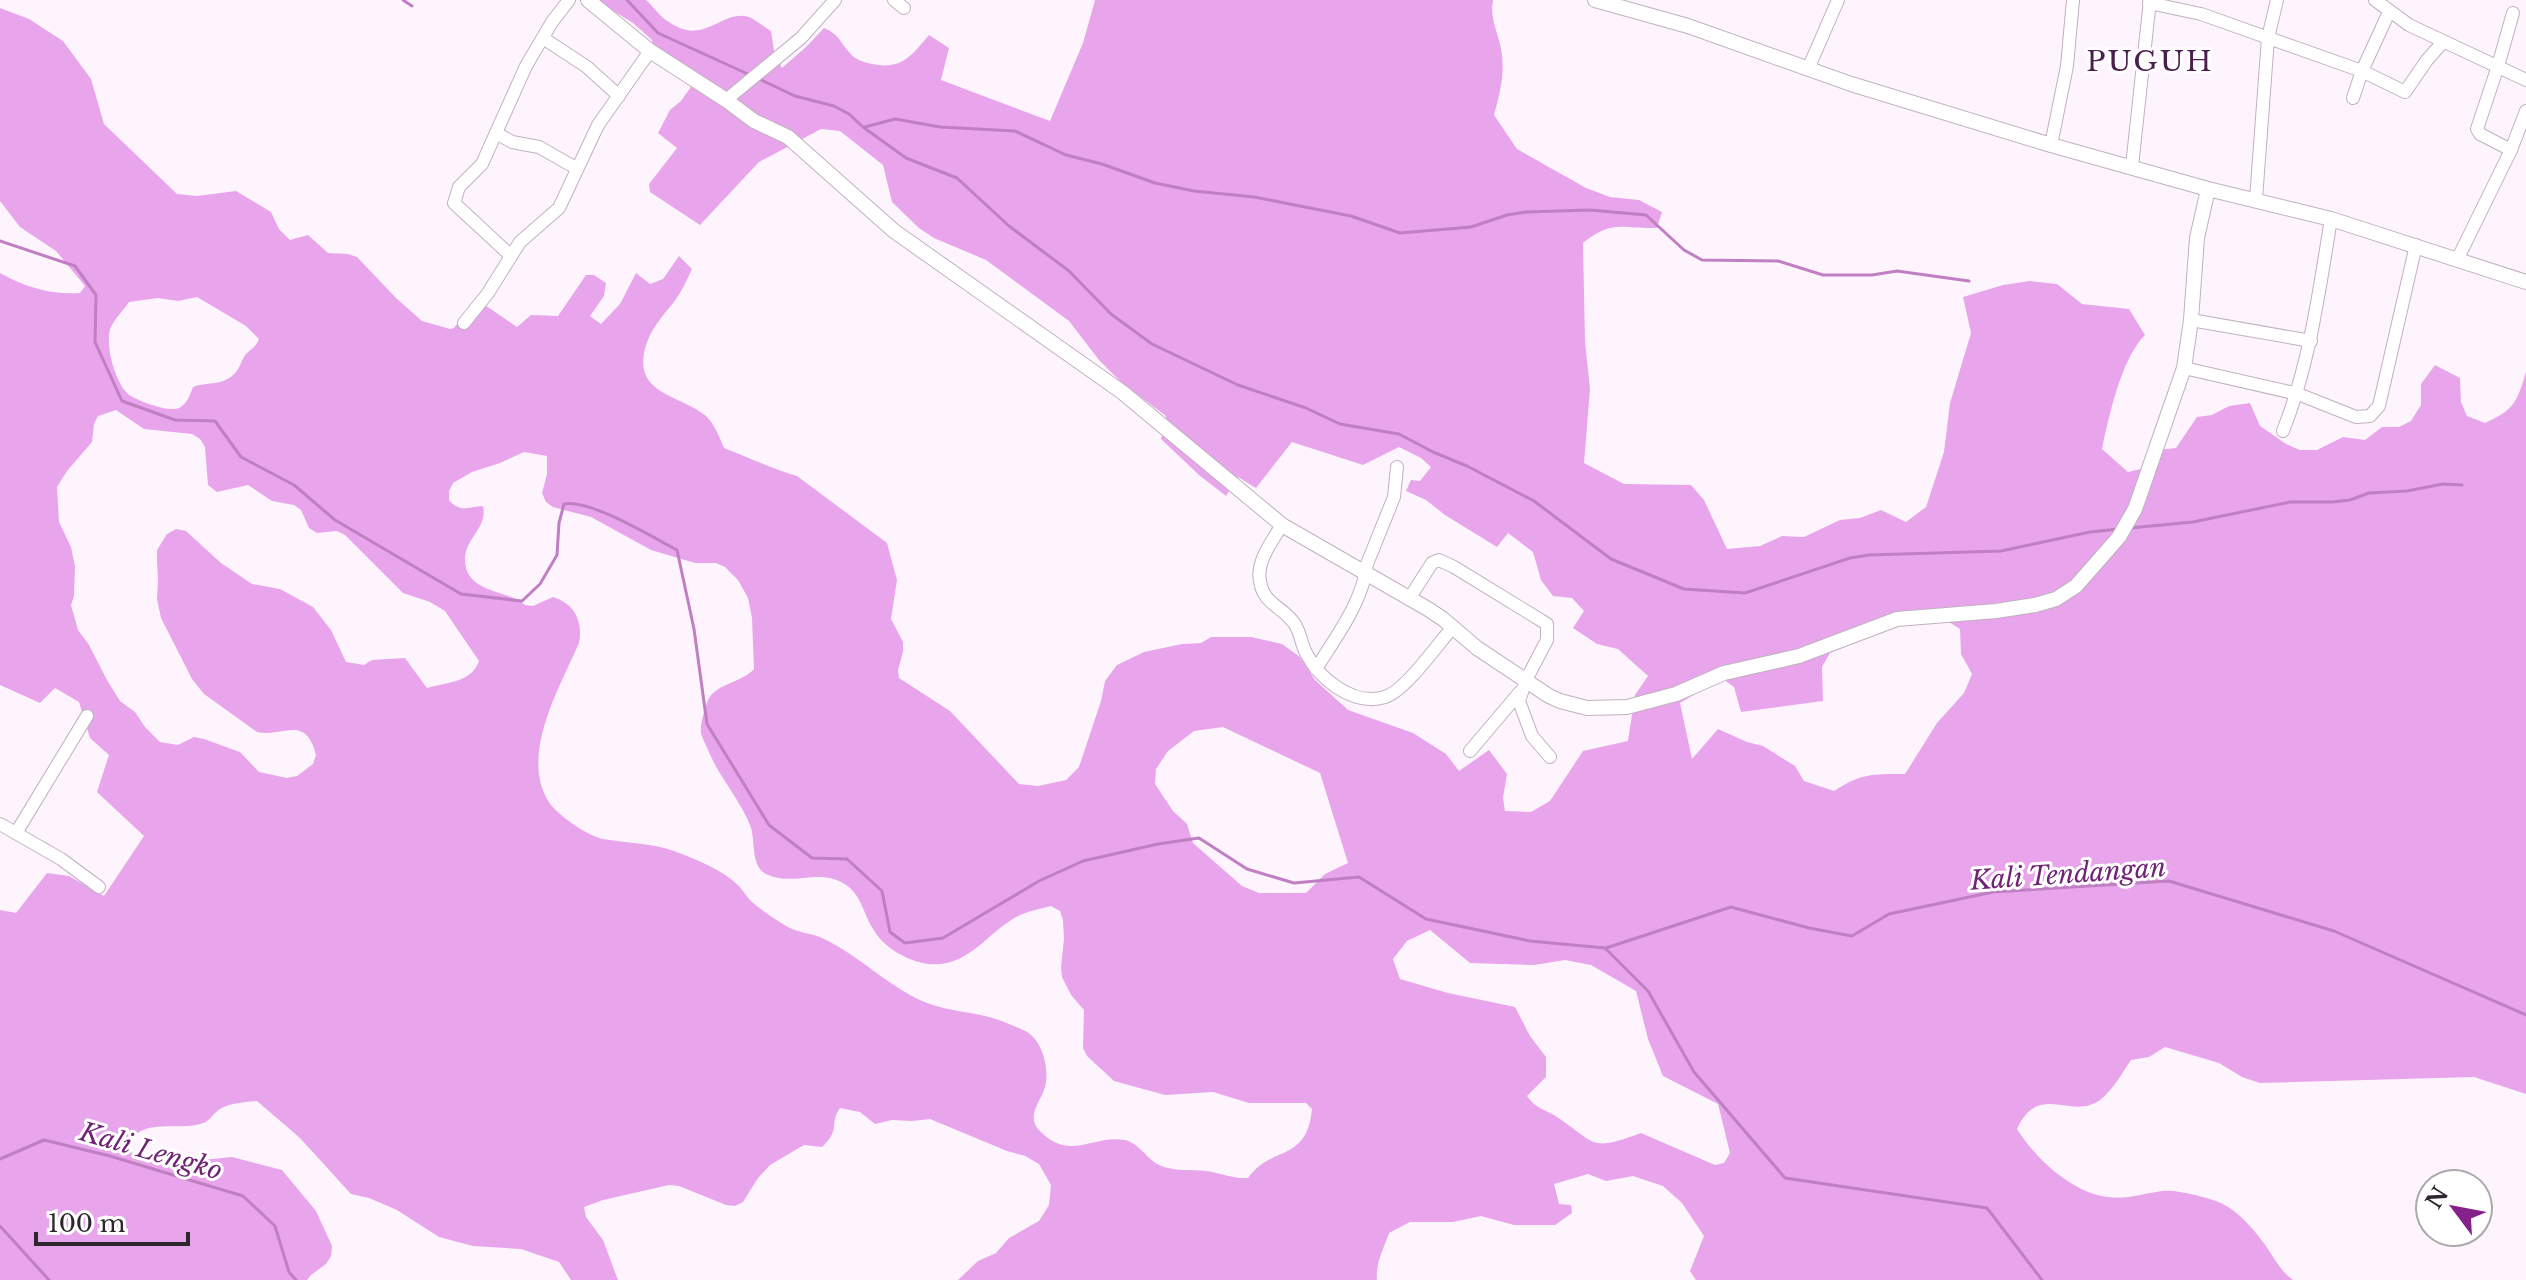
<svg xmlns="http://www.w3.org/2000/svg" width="2526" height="1280" font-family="'Libre Baskerville',serif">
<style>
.forest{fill:#e8a5eb;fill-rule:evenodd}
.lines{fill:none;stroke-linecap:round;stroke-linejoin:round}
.stream{stroke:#c07fc2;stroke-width:3}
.minor-casing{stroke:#c0b1c1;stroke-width:14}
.tertiary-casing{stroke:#c0b1c1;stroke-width:16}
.minor{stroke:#fff;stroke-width:12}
.tertiary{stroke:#fff;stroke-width:14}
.labels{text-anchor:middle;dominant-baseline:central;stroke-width:6;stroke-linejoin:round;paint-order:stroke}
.water-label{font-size:26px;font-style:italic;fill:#712476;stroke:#fff}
.quarter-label{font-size:28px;letter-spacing:2px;fill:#4c1e4f;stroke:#fff}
</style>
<rect width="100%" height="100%" fill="#fef4fe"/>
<path class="forest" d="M 596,0 L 646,0 C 654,7 660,17 669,22 C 705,47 721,9 749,17 C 756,20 764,27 771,31 L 774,50 L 782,68 L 806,47 L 824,28 C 840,35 839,41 850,53 C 855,60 864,62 872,64 C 902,70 911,56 929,35 L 949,48 L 941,80 L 1050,121 L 1083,43 L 1095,0 L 1493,0 C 1490,17 1496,28 1500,44 C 1506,69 1501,90 1494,115 L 1517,149 L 1586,188 L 1610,197 L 1639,200 L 1662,212 L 1657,228 C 1622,229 1613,219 1583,243 L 1585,342 L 1590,389 L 1584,463 L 1624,484 L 1691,485 L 1704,500 L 1727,549 L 1760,546 L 1782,536 L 1804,537 L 1840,520 L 1860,518 L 1881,510 L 1906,522 L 1926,507 L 1944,452 L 1950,403 L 1971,333 L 1963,297 L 2003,285 L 2030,281 L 2057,284 L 2082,304 L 2129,309 L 2145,335 C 2121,359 2109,416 2102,449 L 2128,472 L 2145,468 L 2150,451 L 2176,448 L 2197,417 L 2212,415 L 2229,406 L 2250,403 L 2260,426 L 2286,444 L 2300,450 L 2317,450 L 2343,437 L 2365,440 L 2382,427 L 2399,427 L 2411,421 L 2421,405 L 2421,384 L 2435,365 L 2460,378 L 2461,402 L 2467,416 L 2485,423 C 2514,410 2517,402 2526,372 L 2526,1094 L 2474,1077 L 2260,1083 L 2242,1077 L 2219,1063 L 2165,1047 L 2149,1057 L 2131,1060 C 2122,1073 2113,1090 2100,1100 C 2071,1121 2039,1081 2017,1129 C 2035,1158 2072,1193 2108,1197 C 2126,1200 2145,1193 2163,1191 C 2174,1189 2212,1198 2223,1204 C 2238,1212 2253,1228 2263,1242 C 2273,1255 2279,1270 2293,1280 L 1696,1280 L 1690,1271 L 1704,1236 L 1682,1203 L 1663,1186 L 1633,1176 L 1606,1181 L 1588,1174 L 1554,1184 L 1559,1204 L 1571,1205 L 1572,1213 L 1555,1225 L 1514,1225 L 1481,1216 L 1453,1222 L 1410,1222 L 1389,1233 C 1384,1248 1375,1264 1377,1280 L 958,1280 L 978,1261 L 996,1253 L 1009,1238 L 1039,1221 L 1049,1205 L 1051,1185 L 1039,1164 L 1025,1156 L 1007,1151 L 930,1119 L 912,1121 L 892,1120 L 875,1124 L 860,1112 L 840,1108 C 829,1123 841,1130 822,1147 L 804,1145 L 770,1165 L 758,1178 L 743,1202 L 735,1206 L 726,1205 L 679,1186 L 669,1185 L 603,1200 L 584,1207 L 586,1217 L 603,1240 L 618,1280 L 571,1280 L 559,1262 L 521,1249 L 473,1246 L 439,1237 L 397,1210 L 369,1198 L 351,1194 L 300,1138 L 257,1101 C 246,1102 230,1103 220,1109 C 212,1114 210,1122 200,1124 C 177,1131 134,1116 129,1149 L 135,1155 L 192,1161 L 232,1157 L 282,1170 L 316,1211 L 332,1246 L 331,1256 L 326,1264 L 311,1275 L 307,1280 L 0,1280 L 0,910 L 16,913 L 47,873 L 69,876 L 104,896 L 144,836 L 97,792 L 109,755 L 90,738 L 79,702 L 55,688 L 40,703 L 0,685 L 0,273 C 25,287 51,295 80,293 L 85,286 L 56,251 L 20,227 L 0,201 L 0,8 L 29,19 L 63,41 L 91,79 L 104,124 L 177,194 L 197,196 L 236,191 L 271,212 L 279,229 L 290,240 L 308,235 L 328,253 L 348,254 L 357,257 L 396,298 L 422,321 L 450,329 L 454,328 L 476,299 L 517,327 L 531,315 L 558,316 L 586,275 L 594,275 L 606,283 L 604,296 L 590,316 L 601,324 L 620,304 L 636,273 L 650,284 L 663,279 L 679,256 L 692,269 C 687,280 682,291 674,302 C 662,317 650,329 645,349 C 633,395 682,395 706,416 C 715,425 719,436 724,448 C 748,457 772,469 797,476 L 887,543 L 897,580 L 891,619 L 903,642 L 903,652 L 898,670 L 899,678 L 950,711 L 1019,784 L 1038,786 L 1066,780 L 1079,767 L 1101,701 L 1105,681 L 1117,665 L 1144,652 L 1182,644 L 1201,643 L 1211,637 L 1251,637 L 1282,644 L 1300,657 L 1315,680 L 1348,710 L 1413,733 L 1446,754 L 1459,771 L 1489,750 L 1507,774 L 1503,798 L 1505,811 L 1531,812 L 1550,801 L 1583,751 L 1628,741 L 1635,695 L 1648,676 L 1618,649 L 1597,644 L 1573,628 L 1584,611 L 1572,598 L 1553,596 L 1541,580 L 1533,552 L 1508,533 L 1497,547 L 1445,515 L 1426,500 L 1406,491 L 1411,480 L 1420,481 L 1431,467 L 1421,458 L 1399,447 L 1363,465 L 1292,442 L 1256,488 L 1238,477 L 1226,496 L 1199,475 L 1161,439 L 1166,416 L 1122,383 L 1099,360 L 1069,321 L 986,260 L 934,238 L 919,228 L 892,202 L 883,165 L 840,131 L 821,129 L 759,162 L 700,225 L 650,192 L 649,184 L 677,148 L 658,133 L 670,110 L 681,101 L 693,84 L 654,58 L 652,40 L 633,23 ZM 197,297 L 246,326 L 259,339 C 255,348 252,348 246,354 C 242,359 240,367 236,372 C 223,387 208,381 193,387 C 190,395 187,404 179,408 C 170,413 134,400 127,393 C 115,381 104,343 111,327 C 115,318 124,310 129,302 L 158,298 L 178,301 ZM 116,410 L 144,429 L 192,434 L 200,439 L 205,447 L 208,485 L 217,492 L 248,485 L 272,501 L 294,505 L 301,510 L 309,528 L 317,533 L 337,531 L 345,535 L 403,593 L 430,602 L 445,611 L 479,661 C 471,683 447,682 427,688 L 405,658 L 372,660 L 364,665 L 346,662 L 331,630 L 313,607 L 280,589 L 252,584 L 221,563 L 186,531 L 176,529 L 167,534 L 157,550 L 157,560 L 158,580 L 157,599 L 161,618 L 192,679 L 204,694 L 257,732 C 283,738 305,713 316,755 L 313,764 L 297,776 L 287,778 L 259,772 L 240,752 L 204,739 L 194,737 L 178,745 L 160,742 L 145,727 L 135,712 L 120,701 L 107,680 L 89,645 L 78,630 L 71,605 L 74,596 L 75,566 L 71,547 L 59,522 L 57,487 L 67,471 L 92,442 L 94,424 L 98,416 ZM 524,452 L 547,456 L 547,474 L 542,493 L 546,502 L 553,507 L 591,517 L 651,550 L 695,563 L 716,563 L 725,567 L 738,580 L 748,598 L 752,618 L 754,669 C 742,683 712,684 707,703 C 704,711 700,725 701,733 C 702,738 706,745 708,750 C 719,777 739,798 750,825 C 756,840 750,866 766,874 C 794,888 820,865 849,887 C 862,898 864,915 873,929 C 883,947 907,961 928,964 C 968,968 986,934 1016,917 C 1027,911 1040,909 1051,906 L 1060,911 L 1063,920 L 1064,939 L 1061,967 L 1062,977 L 1071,995 L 1084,1010 L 1083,1048 L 1087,1056 L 1114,1081 L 1165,1095 L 1213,1092 L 1249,1103 L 1306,1103 L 1312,1109 C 1307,1163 1271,1145 1248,1178 C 1233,1179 1221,1173 1206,1171 C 1190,1169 1174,1172 1159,1165 C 1147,1159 1139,1143 1125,1140 C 1093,1134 1070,1162 1040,1131 C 1025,1116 1041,1102 1045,1087 C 1050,1069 1042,1037 1023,1030 C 1012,1025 1001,1020 989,1017 C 970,1012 949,1011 930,1004 C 891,990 861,956 822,938 C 811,933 799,933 788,927 C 775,919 759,909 749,899 C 745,894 742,889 738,885 C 721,869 695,859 674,851 C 651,843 626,843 603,839 C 588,836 557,815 549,802 C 519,756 560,687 579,643 C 583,621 575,604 553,597 L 533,606 L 525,605 C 508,589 464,594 465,558 C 466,538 488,527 483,506 C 468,507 460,513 449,500 L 449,491 L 453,483 L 472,472 L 500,463 ZM 1902,622 L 1949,622 L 1960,629 L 1961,654 L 1972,674 L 1964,693 L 1937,723 L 1905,774 C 1874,774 1861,773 1834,791 L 1804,781 L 1795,766 L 1763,746 L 1747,742 L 1718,729 L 1692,759 L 1680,703 L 1715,682 L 1723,679 L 1734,687 L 1741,712 L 1823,701 L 1822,667 L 1830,653 ZM 1223,727 L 1320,773 L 1348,863 L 1325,874 L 1306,893 L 1259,893 L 1242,886 L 1193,843 L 1187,824 L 1173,811 L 1155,784 L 1156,769 L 1168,751 L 1194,731 ZM 1430,930 L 1470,963 L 1534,965 L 1565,960 L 1591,965 L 1636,991 L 1648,1039 L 1663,1076 L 1718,1104 L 1730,1153 L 1724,1163 L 1715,1165 L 1641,1133 C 1590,1152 1597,1144 1557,1117 C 1545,1109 1536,1109 1527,1096 L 1546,1077 L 1546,1057 L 1530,1036 L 1515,1007 L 1448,993 L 1400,979 L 1393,959 L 1407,941 Z"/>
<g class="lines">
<g class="stream">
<polyline points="403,0 412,6"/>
<polyline points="627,0 658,33 750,75"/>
<polyline points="757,78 795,96 834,106 849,114 863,127 906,158 957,178 1009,226 1069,271 1111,314 1152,344 1238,385 1306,408 1340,424 1399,434 1433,452 1467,466 1534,501 1611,559 1684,589 1745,593 1850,558 1869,555 2001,551 2090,532 2119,529"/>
<polyline points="865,127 895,119 940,127 1015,131 1066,155 1102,164 1155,183 1194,191 1254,197 1351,216 1400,233 1471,227 1507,215 1526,212 1590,210 1646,215 1684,250 1702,260 1778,261 1823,275 1872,275 1897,271 1969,281"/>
<path d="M 0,241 L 75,266 L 96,295 L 95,342 L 122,401 L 175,420 L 215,421 L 241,457 L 294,485 L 335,520 L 461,594 L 522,601 L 540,584 L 557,555 L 559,523 L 564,504 C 590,499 652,537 677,550 L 694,629 L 707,724 L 769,825 L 812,858 L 847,859 L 882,891 L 890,932 L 905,943 L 943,938 L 1039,881 L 1083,861 L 1158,844 L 1199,838 L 1247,869 L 1294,883 L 1359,877 L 1426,919 L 1530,941 L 1605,948 L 1648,991 L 1694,1072 L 1785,1178 L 1987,1208 L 2042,1280"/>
<polyline points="2130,528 2193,522 2290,502 2332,502 2350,500 2369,493 2407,491 2443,484 2462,485"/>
<polyline points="1606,948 1731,907 1809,928 1852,936 1889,914 1993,892 2169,881 2334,931 2526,1015"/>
<polyline points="0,1159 44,1140 110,1156 243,1196 275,1226 289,1272 296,1280"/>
<polyline points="0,1226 49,1280"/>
</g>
<g class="minor-casing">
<g id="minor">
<polyline points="894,0 904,8"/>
<polyline points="2375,0 2409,25 2526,80"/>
<polyline points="2149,3 2201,14 2362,71 2405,92 2427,60 2443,42"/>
<polyline points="543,38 587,67 619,96"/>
<polyline points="1808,69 1838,0"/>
<polyline points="2353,98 2362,71 2389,12"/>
<polyline points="726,100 801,38 835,0"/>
<polyline points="496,133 512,142 539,147 576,168"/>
<polyline points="2051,145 2067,66 2073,0"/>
<polyline points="2511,150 2480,134 2477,129 2498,66 2513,13"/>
<polyline points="2132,166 2150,0"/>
<polyline points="2256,199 2268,38 2277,0"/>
<polyline points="510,255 454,203 459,187 482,164 526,66 552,22 569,0"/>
<polyline points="2458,258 2511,150 2526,111"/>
<polyline points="2191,320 2311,341"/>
<polyline points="464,323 488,293 520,242 559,208 598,125 650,51"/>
<polyline points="2184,368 2298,394 2356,417 2370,416 2379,406 2416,245"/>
<path d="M 2283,431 C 2310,363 2319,291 2331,219"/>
<path d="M 1282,525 C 1272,541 1256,562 1260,581 C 1263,604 1282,606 1294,623 C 1300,631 1301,642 1305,651 C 1318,678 1353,707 1385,697 C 1405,691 1437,645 1453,627"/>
<polyline points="1409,599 1432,563 1439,560 1454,567 1547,624 1547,640 1526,680 1519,701 1532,736 1550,757"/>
<path d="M 1316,669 C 1335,638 1363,602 1367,564 L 1394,497 L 1397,467"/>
<polyline points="1470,751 1520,692"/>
<polyline points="0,824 61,859 99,887"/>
<polyline points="16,833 87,716"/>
</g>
</g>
<g class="tertiary-casing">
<g id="tertiary">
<polyline points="588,0 650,51 726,100 754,121 788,137 894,231 1122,392 1282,525 1428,609 1443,619 1477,648 1549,696 1560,701 1587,708 1627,707 1676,694 1724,673 1799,656 1897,619 1996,611 2035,605 2056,599 2076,586 2119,537 2135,509 2184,368 2191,320 2197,238 2208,189"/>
<polyline points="1595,0 1688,26 1851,84 2051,145 2208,189 2331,219 2526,282"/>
</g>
</g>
<use href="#minor" class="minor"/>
<use href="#tertiary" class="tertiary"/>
</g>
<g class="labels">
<g class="water-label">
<text transform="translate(2068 874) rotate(-4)">Kali Tendangan</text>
<text transform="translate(151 1151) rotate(16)">Kali Lengko</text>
</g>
<g class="quarter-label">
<text x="2150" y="61">PUGUH</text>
</g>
</g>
<g transform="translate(2454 1208) rotate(302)"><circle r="38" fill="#ffffff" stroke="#aba9ab" stroke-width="2"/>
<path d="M0-6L14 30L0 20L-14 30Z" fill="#84218a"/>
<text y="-12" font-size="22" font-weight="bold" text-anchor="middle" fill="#2d272d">N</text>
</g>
<path d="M36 1232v12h152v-12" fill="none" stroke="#2d272d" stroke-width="4"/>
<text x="48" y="1232" font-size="24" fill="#2d272d" stroke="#ffffff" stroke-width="6" paint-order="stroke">100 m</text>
</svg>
